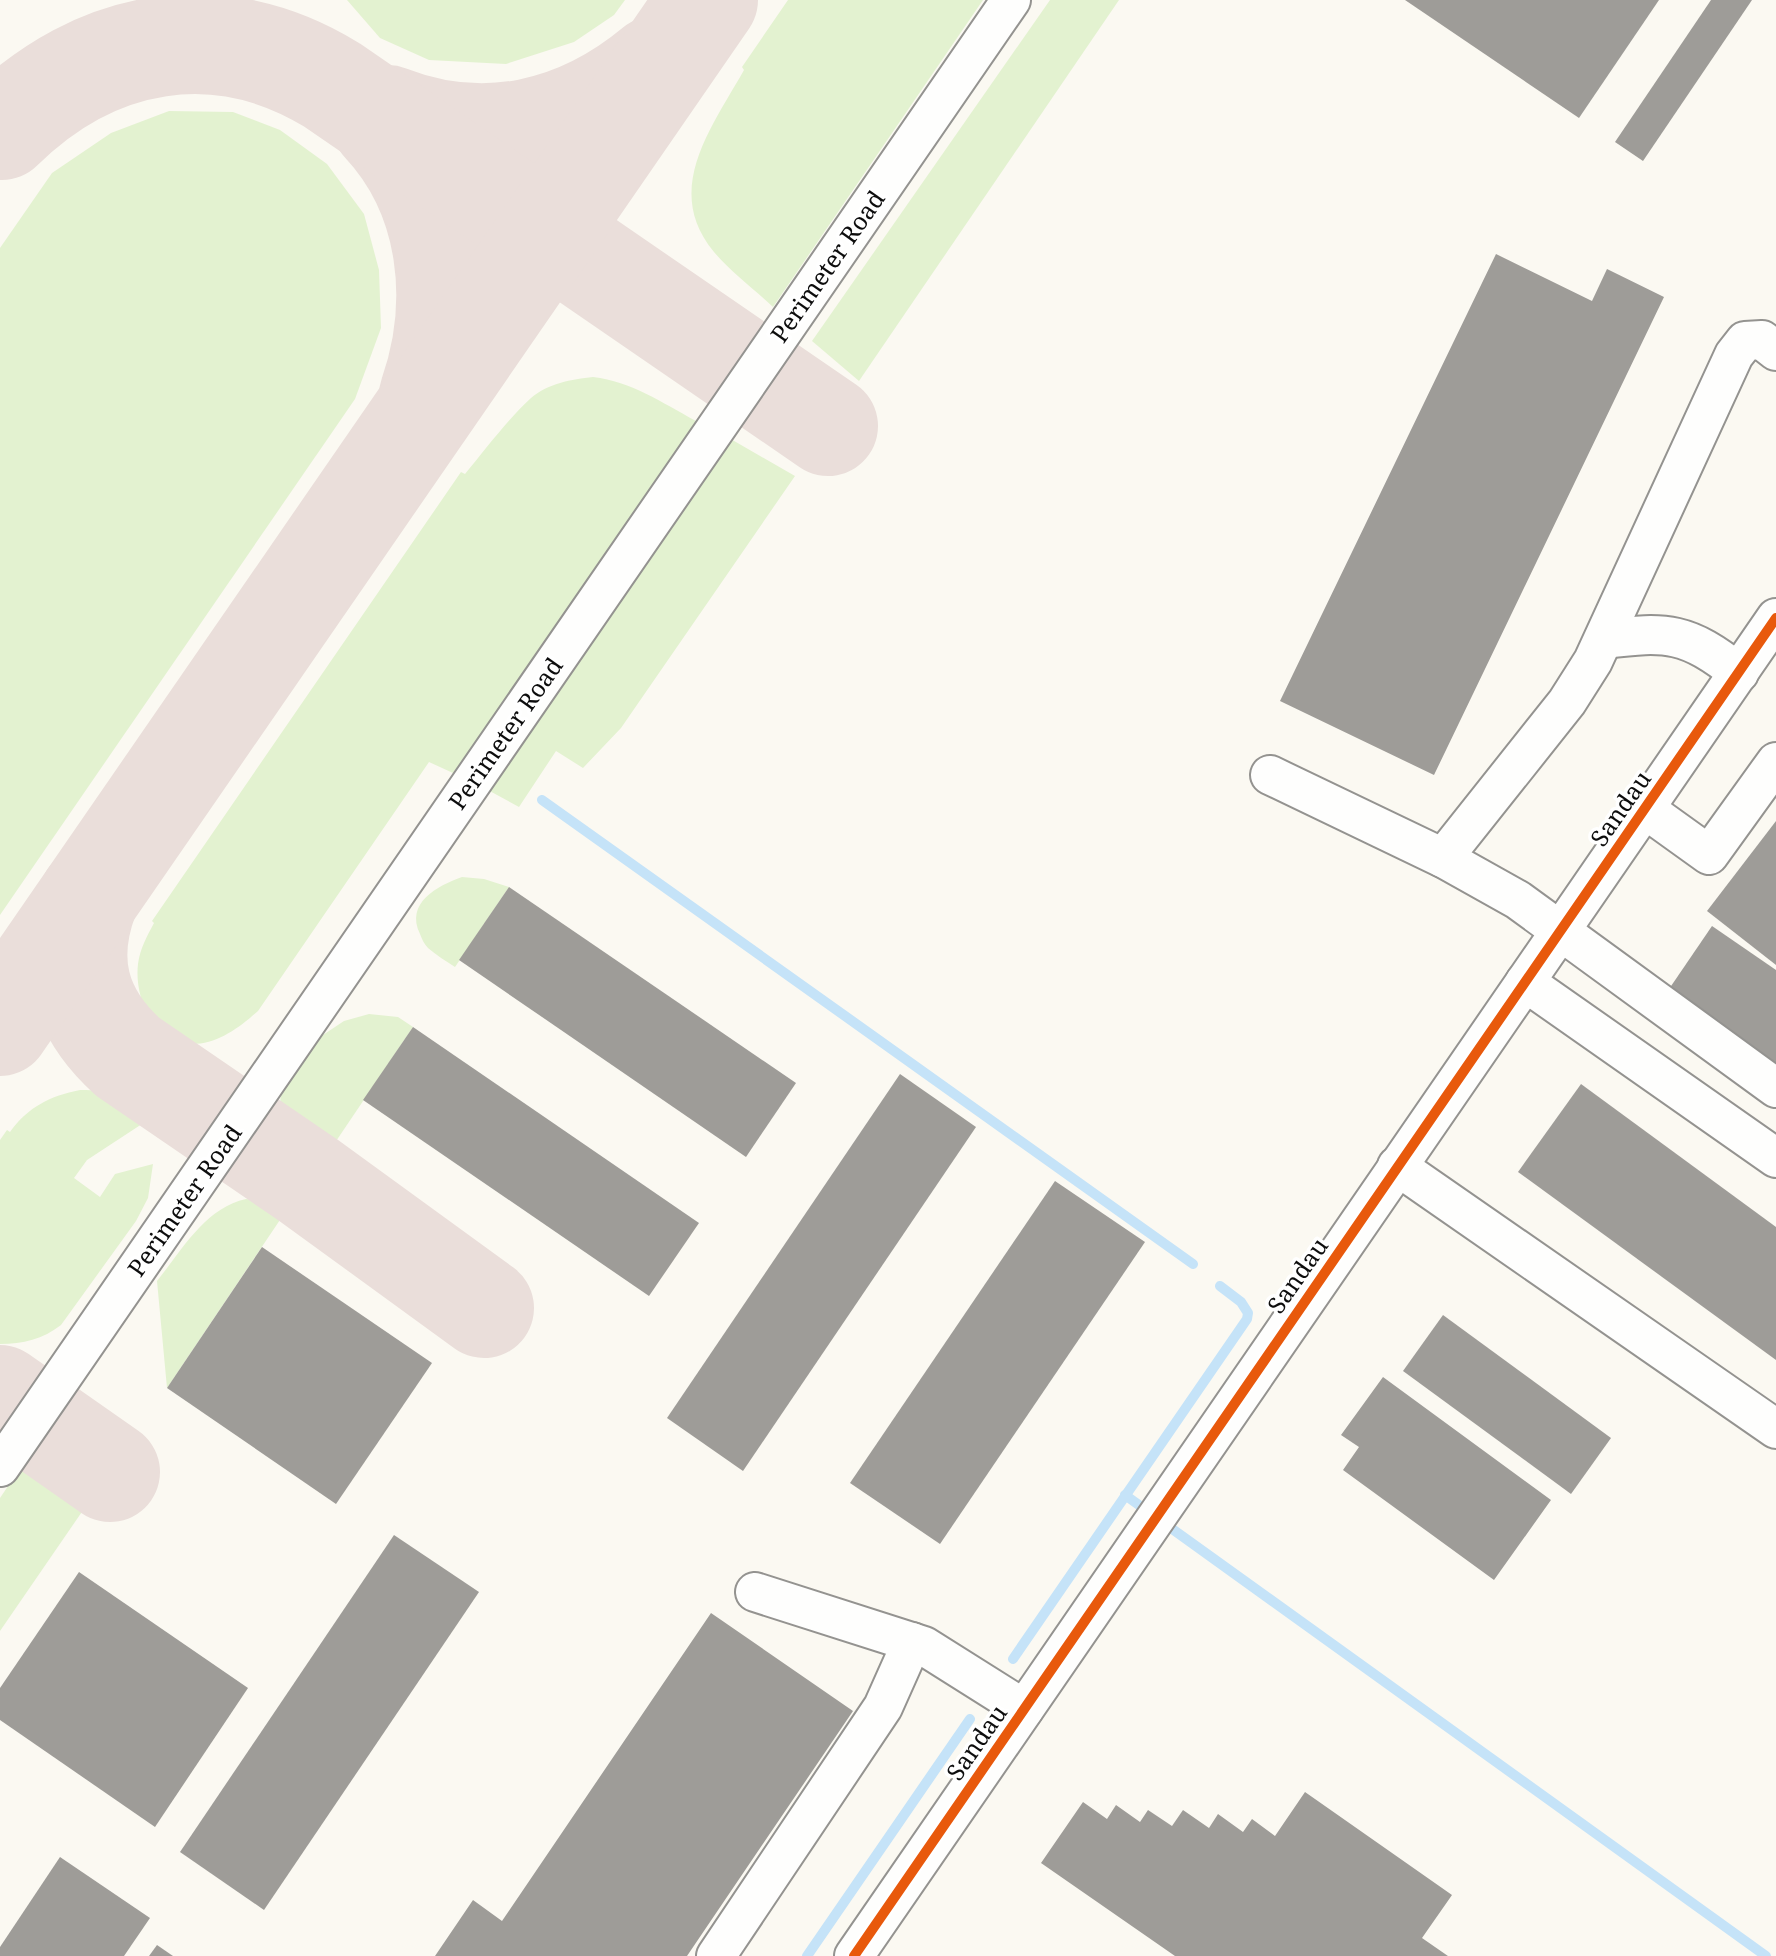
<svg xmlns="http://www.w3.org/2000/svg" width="1776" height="1956" font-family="'Noto Serif',serif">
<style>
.green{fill:#e3f2d0}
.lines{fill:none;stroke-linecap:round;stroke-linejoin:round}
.stream{stroke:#c5e3f8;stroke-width:10}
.taxiway{stroke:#eadeda;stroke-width:100}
.building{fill:#9e9c98}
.minor-casing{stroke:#949390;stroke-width:42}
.minor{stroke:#fefefd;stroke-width:38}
.cycleway-casing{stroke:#fff;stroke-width:15}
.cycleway{stroke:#e8590c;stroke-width:10}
.labels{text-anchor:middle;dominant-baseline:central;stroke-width:7;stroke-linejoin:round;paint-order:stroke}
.street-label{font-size:24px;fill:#0d0d0d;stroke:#fff}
</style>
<rect width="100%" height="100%" fill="#fbf9f2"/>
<g class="green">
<polygon points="347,0 625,0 614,15 574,42 506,64 429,60 380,38"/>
<path d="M 788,0 L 983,0 L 773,307 C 754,289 731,272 714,252 C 662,190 712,127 744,70 L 742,67 Z"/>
<polygon points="1050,0 1119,0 859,381 812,341"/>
<polygon points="169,111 233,112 280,130 327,164 364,214 379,270 381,328 355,399 0,915 0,248 52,173 111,133"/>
<path d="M 593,377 C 632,382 661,402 696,421 L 476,743 L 453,773 L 429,762 L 258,1011 C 240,1027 218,1044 192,1044 C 153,1044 134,997 138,964 C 140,949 147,936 154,923 L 152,921 L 461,472 L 465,474 C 485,450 508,419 531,398 C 547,384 572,379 593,377 Z"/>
<polygon points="729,438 795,476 621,728 583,768 556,751 519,807 486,789"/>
<path d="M 462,877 L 484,879 L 509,887 L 455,967 C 446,961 436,955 428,948 C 424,944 422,939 420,934 C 405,903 437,886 462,877 Z"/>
<polygon points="369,1014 398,1017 413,1027 328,1153 295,1127 280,1107 281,1088 320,1037 344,1021"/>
<path d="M 80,1090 C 112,1090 125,1097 145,1122 L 87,1160 L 74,1178 L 100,1197 L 115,1174 L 153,1164 L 148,1198 L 136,1221 L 61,1325 C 43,1339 23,1344 0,1344 L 0,1140 L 7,1130 L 10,1132 C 28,1107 50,1096 80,1090 Z"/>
<path d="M 246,1199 L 266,1201 L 286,1211 L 167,1388 L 157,1281 C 182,1250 205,1208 246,1199 Z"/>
<path d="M 25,1461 C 51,1470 69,1483 88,1503 L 0,1631 L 0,1498 Z"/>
</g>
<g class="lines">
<g class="stream">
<polyline points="542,800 1193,1264"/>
<polyline points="1125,1495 1766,1956"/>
<polyline points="1013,1659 1247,1319 1248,1313 1241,1302 1220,1286"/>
<polyline points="807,1956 970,1719"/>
</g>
<g class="taxiway">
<path d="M 388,115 C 483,152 577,131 655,66"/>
<path d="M 382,124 C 450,197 461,303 429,395"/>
<path d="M 2,130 C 95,38 218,15 332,85 L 828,426"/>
<path d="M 89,897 C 65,960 78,1012 128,1057 L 308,1180 L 484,1308"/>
<polyline points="0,1026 708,0"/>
<polyline points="0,1395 110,1472"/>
</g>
</g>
<g class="building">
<polygon points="1405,0 1659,0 1579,118"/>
<polygon points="1711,0 1752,0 1643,161 1615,142"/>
<polygon points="1496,254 1592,301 1607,269 1664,297 1434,775 1280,701"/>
<polygon points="1776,821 1776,965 1707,911"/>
<polygon points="509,887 796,1083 746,1157 459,960"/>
<polygon points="1712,926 1776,970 1776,1066 1667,992"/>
<polygon points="413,1027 699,1223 649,1296 363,1100"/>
<polygon points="900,1074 976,1127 743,1471 667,1418"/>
<polygon points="1581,1084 1776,1227 1776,1360 1518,1172"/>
<polygon points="1055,1181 1145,1242 940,1544 850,1483"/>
<polygon points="262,1247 432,1363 336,1504 167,1388"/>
<polygon points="1443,1315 1611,1438 1571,1494 1403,1371"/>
<polygon points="1383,1377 1551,1500 1494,1580 1343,1470 1359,1447 1341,1435"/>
<polygon points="394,1535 479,1592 264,1910 180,1852"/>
<polygon points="79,1572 248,1688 155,1827 0,1720 0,1688"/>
<polygon points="711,1613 853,1711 687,1956 435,1956 473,1900 502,1921"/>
<polygon points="1305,1792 1452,1895 1422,1938 1448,1956 1175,1956 1041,1863 1083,1802 1107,1819 1116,1805 1140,1822 1148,1810 1172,1826 1183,1810 1209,1828 1218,1814 1243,1832 1252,1819 1275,1836"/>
<polygon points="60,1857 150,1918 124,1956 0,1956 0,1947"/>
<polygon points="157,1945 173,1956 149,1956"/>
</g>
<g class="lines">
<g class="minor-casing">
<g id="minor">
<polyline points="1776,351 1762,340 1745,341 1734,355 1593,661 1567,702 1443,858 1518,900 1776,1088"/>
<path d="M 1604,639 C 1668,631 1687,632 1739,673"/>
<polyline points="1270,775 1443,858"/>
<polyline points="1645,809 1709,855 1776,762"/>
<polyline points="1525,982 1776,1158"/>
<polyline points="1397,1166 1776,1429"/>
<polyline points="0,1467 1011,0"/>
<polyline points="755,1592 924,1646 1024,1709"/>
<polyline points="716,1956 883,1707 912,1642"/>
<polyline points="854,1956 1776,618"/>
</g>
</g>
<use href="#minor" class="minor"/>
<g class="cycleway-casing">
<polyline id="cycleway" points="854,1956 1776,618"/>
</g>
<use href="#cycleway" class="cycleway"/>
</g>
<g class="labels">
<g class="street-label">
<text transform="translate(827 266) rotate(-55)">Perimeter Road</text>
<text transform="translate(505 733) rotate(-55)">Perimeter Road</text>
<text transform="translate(1620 808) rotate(-55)">Sandau</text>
<text transform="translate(184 1200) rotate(-55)">Perimeter Road</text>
<text transform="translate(1297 1275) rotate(-55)">Sandau</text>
<text transform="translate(976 1742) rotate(-55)">Sandau</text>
</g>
</g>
</svg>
